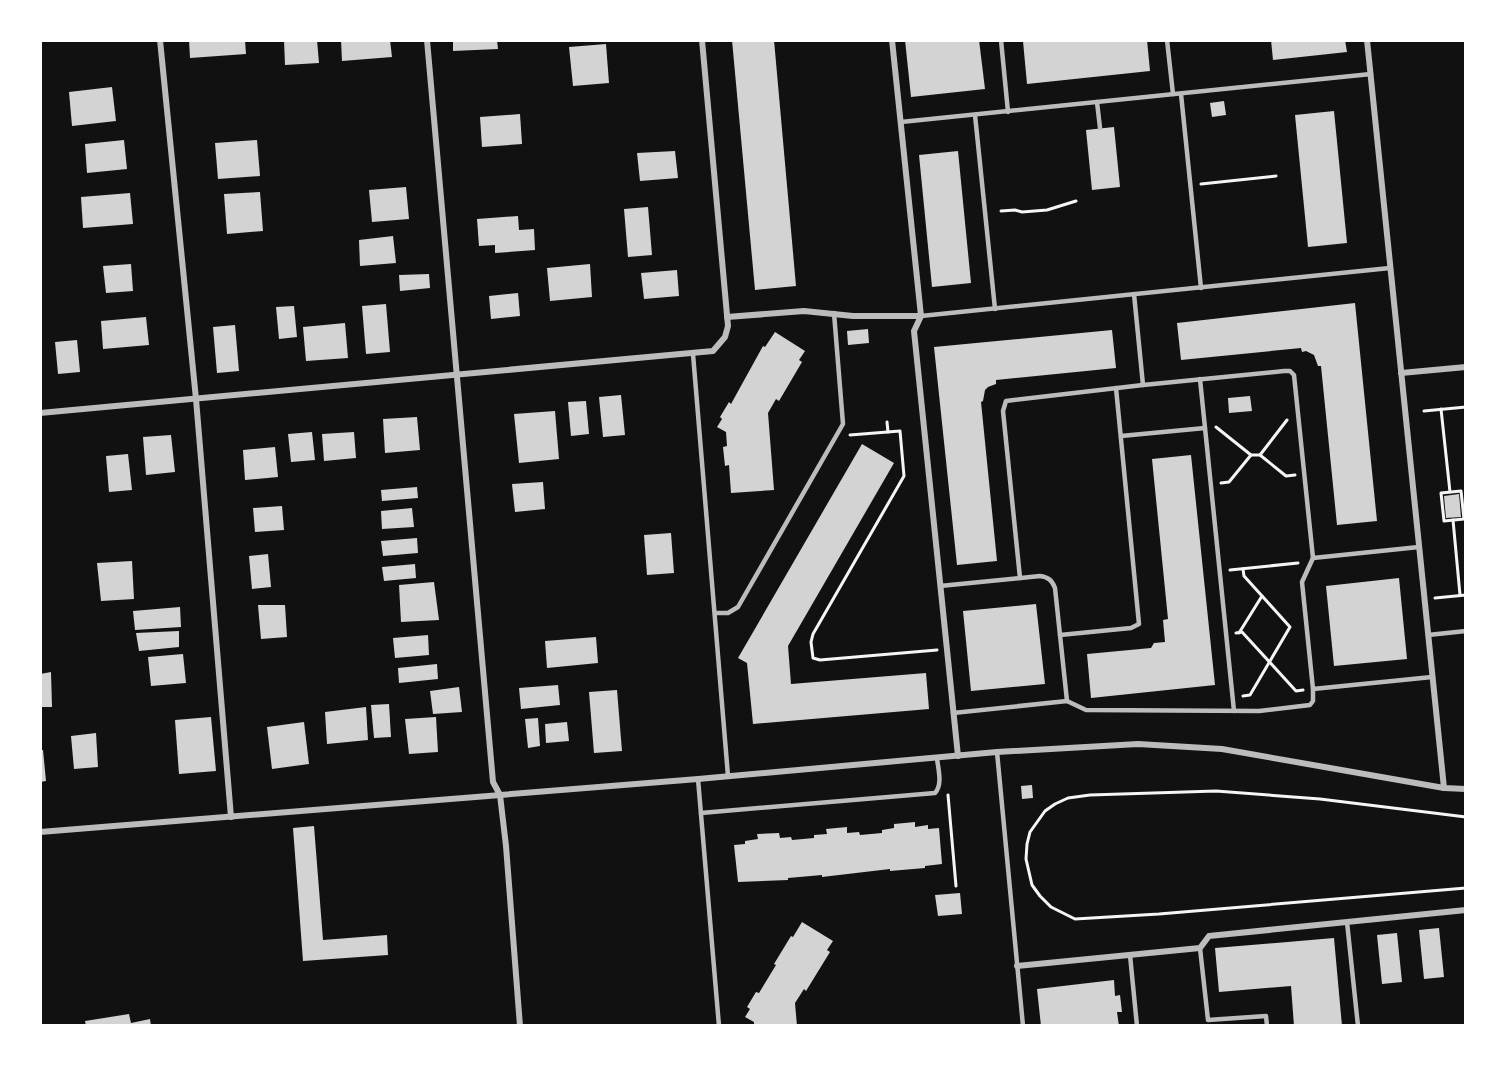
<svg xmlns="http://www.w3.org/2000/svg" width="1506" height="1066" font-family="Commissioner,sans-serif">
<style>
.building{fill:#d3d3d3}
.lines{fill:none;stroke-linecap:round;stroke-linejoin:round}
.path{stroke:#f5f5f5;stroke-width:3}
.service{stroke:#bcbcbc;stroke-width:4.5}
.minor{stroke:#bcbcbc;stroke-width:6}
</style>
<rect width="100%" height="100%" fill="#111"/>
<g class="building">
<polygon points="189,40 245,40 246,54 190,58"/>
<polygon points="284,40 317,40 319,63 285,65"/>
<polygon points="341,40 390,40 392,57 342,61"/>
<polygon points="453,40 497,40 498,49 453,51"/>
<polygon points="732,40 774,40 796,286 755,290"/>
<polygon points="905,40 979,40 985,89 911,97"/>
<polygon points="1147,40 1150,71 1027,84 1023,41"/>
<polygon points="1271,40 1345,40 1347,52 1273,60"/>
<polygon points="606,44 609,83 573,86 569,47"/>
<polygon points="112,87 116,121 72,126 69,92"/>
<polygon points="1224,101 1226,115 1212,117 1210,103"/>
<polygon points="1334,111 1347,243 1308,247 1295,115"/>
<polygon points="520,114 522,144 482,147 480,117"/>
<polygon points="1114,127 1120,187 1092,190 1086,130"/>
<polygon points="124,140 127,169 87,173 85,144"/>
<polygon points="257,140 260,176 218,179 215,143"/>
<polygon points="675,151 678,178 640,181 637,153"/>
<polygon points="958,151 971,283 932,287 919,155"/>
<polygon points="406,187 409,219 372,222 369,190"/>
<polygon points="260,192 263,231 227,234 224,194"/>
<polygon points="130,193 133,224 83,228 81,197"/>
<polygon points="648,207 652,255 628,257 624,209"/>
<polygon points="518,216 519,230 534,229 535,250 495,253 495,245 479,246 477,219"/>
<polygon points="393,236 396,263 360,266 359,240"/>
<polygon points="131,264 133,291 106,293 103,266"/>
<polygon points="590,264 592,297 550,301 547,268"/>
<polygon points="677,270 679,296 644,299 641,273"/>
<polygon points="429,274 430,288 400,291 399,275"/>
<polygon points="518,293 520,316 491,319 489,296"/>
<polygon points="1355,303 1377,521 1337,525 1321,366 1318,366 1314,355 1306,351 1302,352 1301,348 1181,360 1177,323"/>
<polygon points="386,304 390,352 366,354 362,306"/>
<polygon points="294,306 297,337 279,339 276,307"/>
<polygon points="146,317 149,345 103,349 101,321"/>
<polygon points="345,323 348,358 306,361 303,327"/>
<polygon points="235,325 239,371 217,373 213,327"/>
<polygon points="868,329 869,343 848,345 847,331"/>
<polygon points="1112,330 1116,368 996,380 996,384 988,387 985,390 983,401 981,402 997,561 957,565 934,347"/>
<polygon points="775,332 805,351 799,360 802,362 779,401 776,399 768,413 774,490 731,493 729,465 725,466 723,447 727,446 726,432 717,427 722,419 720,417 729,402 731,404 763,346 765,347"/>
<polygon points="77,340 80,372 58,374 55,342"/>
<polygon points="621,395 625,435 603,437 599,397"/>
<polygon points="1250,396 1252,411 1229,413 1228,398"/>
<polygon points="586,401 589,434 571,436 568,402"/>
<polygon points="555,411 559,459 519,463 514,414"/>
<polygon points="417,417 420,450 385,453 383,419"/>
<polygon points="312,432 315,460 291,462 288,434"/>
<polygon points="354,432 356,458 324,461 322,434"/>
<polygon points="171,435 175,472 146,475 143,437"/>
<polygon points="862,444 894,463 788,646 791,684 926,673 929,709 753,724 747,663 738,658"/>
<polygon points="275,447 278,477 245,480 243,450"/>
<polygon points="128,454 132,490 109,492 106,456"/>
<polygon points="1191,455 1215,685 1091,698 1087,654 1151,648 1154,643 1165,642 1163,620 1168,619 1152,459"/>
<polygon points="543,482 545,509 515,512 512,484"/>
<polygon points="417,487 418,498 382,501 381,490"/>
<polygon points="1459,494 1461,517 1446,518 1444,496"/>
<polygon points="282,506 284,530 255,532 253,508"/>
<polygon points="412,508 414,527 382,529 381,511"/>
<polygon points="671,533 674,573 647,575 644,535"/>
<polygon points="417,538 418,553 383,556 381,541"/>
<polygon points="268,554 271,587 252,589 249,556"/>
<polygon points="132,561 134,599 101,601 97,563"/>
<polygon points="415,564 416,578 384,581 382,567"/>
<polygon points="1399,578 1407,659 1334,666 1326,586"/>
<polygon points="434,582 439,620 401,622 399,585"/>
<polygon points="1036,604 1045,684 971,691 963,611"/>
<polygon points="258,605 285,605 287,637 261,639"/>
<polygon points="180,607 181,627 135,630 133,611"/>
<polygon points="179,631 179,647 139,651 136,633"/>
<polygon points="428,635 429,655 395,658 393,638"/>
<polygon points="596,637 598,663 547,668 545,641"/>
<polygon points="183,654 186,683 151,686 148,657"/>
<polygon points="437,664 438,679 399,683 398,668"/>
<polygon points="51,672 52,707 40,707 40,674"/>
<polygon points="558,685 560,705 521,709 519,688"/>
<polygon points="459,687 462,712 433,714 430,691"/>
<polygon points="617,690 622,751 594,753 589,692"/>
<polygon points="389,704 391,737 374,738 371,705"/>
<polygon points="366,707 368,740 327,744 325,712"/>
<polygon points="211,717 216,771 179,774 175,720"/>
<polygon points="436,717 438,752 409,754 405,719"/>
<polygon points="538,718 540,746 528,748 525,719"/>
<polygon points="304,722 309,764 272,769 267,727"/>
<polygon points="567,722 569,741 546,743 545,724"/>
<polygon points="96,733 98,767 74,769 71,736"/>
<polygon points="40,750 43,750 46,781 40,782"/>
<polygon points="1032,785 1033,798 1022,799 1021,786"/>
<polygon points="915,822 915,827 928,825 928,829 939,828 942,864 925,866 925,868 890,871 890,869 822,877 822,875 788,878 788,880 738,882 734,845 745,844 745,841 758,839 757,834 779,833 780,838 791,837 792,840 814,838 814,835 827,834 826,829 847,827 847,833 859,832 860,835 882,833 882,830 894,828 894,824"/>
<polygon points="314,826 323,940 387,935 388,955 303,961 293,828"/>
<polygon points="960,893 962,914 938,916 935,895"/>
<polygon points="802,922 833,941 827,950 830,952 806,991 804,989 795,1003 797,1026 754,1026 754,1022 745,1017 750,1009 747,1007 756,992 759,993 776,965 774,964 791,936 793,937"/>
<polygon points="1439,928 1444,977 1424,979 1419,930"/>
<polygon points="1397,933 1402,982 1382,984 1377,935"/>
<polygon points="1334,938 1342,1026 1294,1026 1291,986 1219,992 1215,948"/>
<polygon points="1114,980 1115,996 1120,995 1122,1012 1117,1012 1119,1026 1041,1026 1037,989"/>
<polygon points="129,1014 131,1023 150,1019 151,1026 86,1026 85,1021"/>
</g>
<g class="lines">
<g class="path">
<polyline points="1201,184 1276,176"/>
<polyline points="1001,211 1015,210 1022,212 1047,210 1076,201"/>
<polyline points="1441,409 1450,492"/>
<polyline points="1424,411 1466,407"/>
<polyline points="887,422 888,432"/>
<polyline points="1216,427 1251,455 1260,455 1287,420"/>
<polyline points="850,435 900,431 904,476 813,634 811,642 813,658 820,660 937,650"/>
<polyline points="1260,455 1286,476 1295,475"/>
<polyline points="1221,483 1229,482 1251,455"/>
<polygon points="1461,491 1464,519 1444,521 1441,493"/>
<polyline points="1453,520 1460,595"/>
<polyline points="1230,570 1298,563"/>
<polyline points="1435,598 1466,595"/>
<polyline points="1236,633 1242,632 1296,691 1303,690"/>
<polyline points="1239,633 1262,596"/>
<polyline points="1243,696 1250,695 1290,627 1244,576 1243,569"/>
<polyline points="948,795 956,886"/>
<polyline points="1466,817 1320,799 1216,791 1090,795 1068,798 1055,804 1045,811 1030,832 1027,844 1026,859 1032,885 1040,896 1051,907 1075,919 1159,914 1466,888"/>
</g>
<g class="service">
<polyline points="1001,40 1008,112"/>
<polyline points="1167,40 1173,94"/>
<polyline points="1181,94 1201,288"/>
<polyline points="1097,102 1100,128"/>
<polyline points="975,115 995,309"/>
<polyline points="901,122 1371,74"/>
<polyline points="1134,294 1143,385 1284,371 1290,371 1294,375 1313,558 1419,547"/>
<polyline points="921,316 1390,268"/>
<polyline points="693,354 728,776"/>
<polyline points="1200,379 1234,711"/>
<polyline points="1121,436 1205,428"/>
<polyline points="1313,558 1302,582 1313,689 1432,677"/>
<polyline points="1020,578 1003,411 1006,401 1143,385"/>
<path d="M 940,586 L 1040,576 C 1048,577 1052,580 1055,588 L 1067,701"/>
<polyline points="715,613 728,613 738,607 843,424 834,313"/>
<polyline points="1060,635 1131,628 1139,624 1116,388"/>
<polyline points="1428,635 1466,631"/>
<polyline points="953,713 1067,701 1086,710 1259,711 1310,705 1313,701 1313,689"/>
<polyline points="997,752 1023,1026"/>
<polyline points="698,779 719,1026"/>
<path d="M 701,813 L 935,793 C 943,784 938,769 937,758"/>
<polyline points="1347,922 1358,1026"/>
<polyline points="1200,948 1208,1020 1266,1016 1267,1026"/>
<polyline points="1130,955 1137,1026"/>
</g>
<g class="minor">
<polyline points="160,40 196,399 231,817"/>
<polyline points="427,40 493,782 500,795 506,846 520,1026"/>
<polyline points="892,40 921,316 914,331 958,756"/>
<polyline points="1367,40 1444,788"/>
<polyline points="727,317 804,311 853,316 921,316"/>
<polyline points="1401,373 1466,367"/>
<polyline points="40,413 713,351 725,337 728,326 702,40"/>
<polyline points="40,832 698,779 997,752 1138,744 1222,749 1444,788 1466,789"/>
<polyline points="1017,966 1200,948 1209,936 1466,910"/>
</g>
</g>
<rect width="1506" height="1066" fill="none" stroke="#ffffff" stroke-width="84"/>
</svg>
